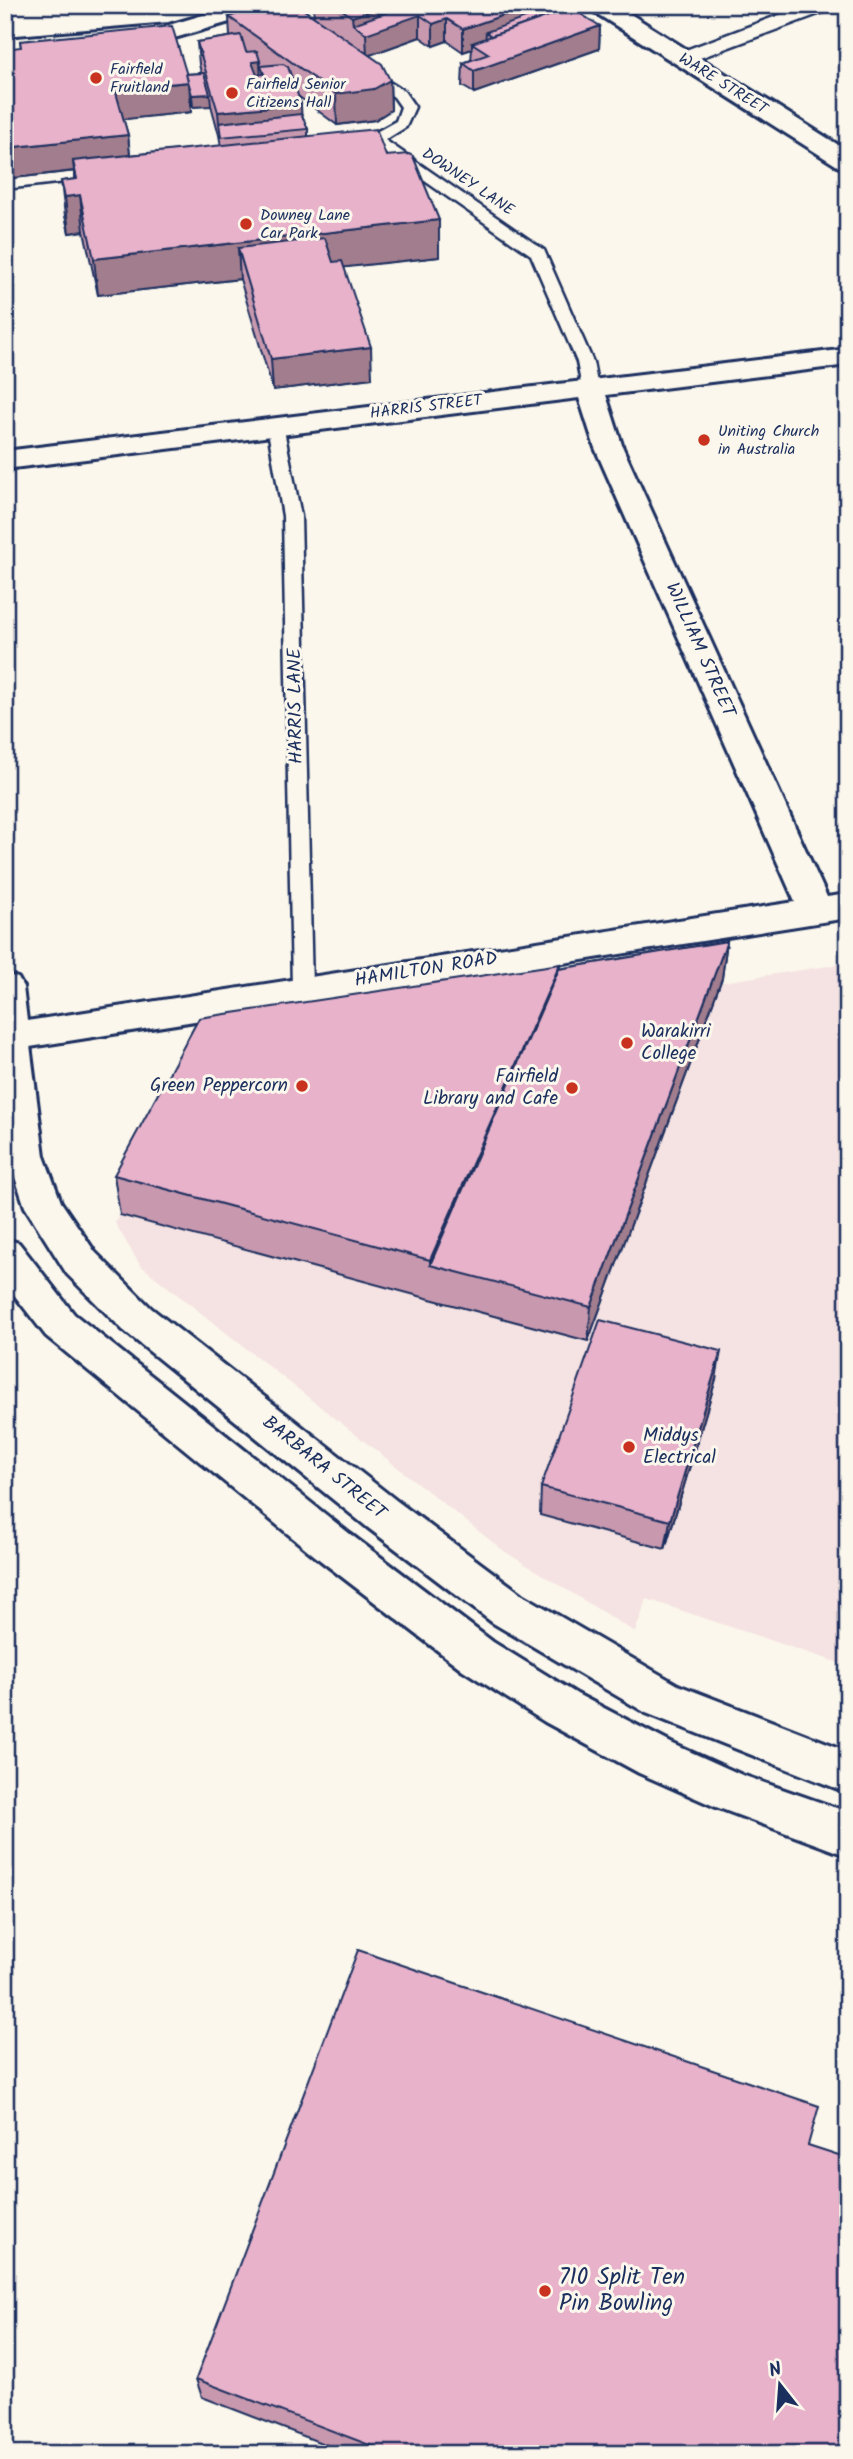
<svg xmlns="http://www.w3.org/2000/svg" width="853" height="2459" font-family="Kalam,sans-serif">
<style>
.built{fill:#f5e2e2}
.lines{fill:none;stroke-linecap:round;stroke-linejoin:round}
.service-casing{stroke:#1b2f5e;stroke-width:5}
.pedestrian-casing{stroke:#1b2f5e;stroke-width:5}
.minor-casing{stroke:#1b2f5e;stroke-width:6}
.secondary-casing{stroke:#1b2f5e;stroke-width:6}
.service{fill:#fbf7ec;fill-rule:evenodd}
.pedestrian{fill:#fbf7ec;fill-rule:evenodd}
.minor{fill:#fbf7ec;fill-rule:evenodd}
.secondary{fill:#fbf7ec;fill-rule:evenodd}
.wall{fill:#c899ae;stroke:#1b2f5e;stroke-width:2;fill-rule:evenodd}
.shaded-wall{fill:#a27d8d;stroke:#1b2f5e;stroke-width:2}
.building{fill:#e8b2ca;stroke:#1b2f5e;stroke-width:2}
.poi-dot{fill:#c8321e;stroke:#fbf7ec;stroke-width:2.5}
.labels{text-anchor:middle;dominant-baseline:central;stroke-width:6;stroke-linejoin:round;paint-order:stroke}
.far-poi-label{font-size:16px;fill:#1b2f5e;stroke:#fbf7ec;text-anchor:start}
.far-street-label{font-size:16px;fill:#1b2f5e;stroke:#fbf7ec}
.street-label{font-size:19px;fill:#1b2f5e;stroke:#fbf7ec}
.poi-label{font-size:19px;fill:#1b2f5e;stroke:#fbf7ec;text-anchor:start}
.near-poi-label{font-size:23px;fill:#1b2f5e;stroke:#fbf7ec;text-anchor:start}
</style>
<rect width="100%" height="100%" fill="#fbf7ec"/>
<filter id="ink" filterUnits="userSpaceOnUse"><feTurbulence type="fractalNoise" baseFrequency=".0143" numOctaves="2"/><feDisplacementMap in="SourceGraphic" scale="14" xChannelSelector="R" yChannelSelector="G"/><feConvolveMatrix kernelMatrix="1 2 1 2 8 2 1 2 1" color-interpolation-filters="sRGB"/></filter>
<g filter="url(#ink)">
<polygon class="built" points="848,963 848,1666 647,1599 635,1632 504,1551 140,1265 115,1223 200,1061"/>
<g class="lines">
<g class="service-casing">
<g id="service">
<polygon points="196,5 212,5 229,19 227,22 217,22"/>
<polygon points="367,68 404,91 415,107 406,127 385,140 544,250 593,362 598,388 596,392 584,392 582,388 577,362 531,255 369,142 367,139 369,136 396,121 401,107 394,97 362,75 360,72"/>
<polygon points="104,169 109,171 112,174 109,177 5,189 5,180"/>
<polygon points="275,420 283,425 301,516 312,989 309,994 302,997 295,994 292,989 283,516 267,425"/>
</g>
</g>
<g class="pedestrian-casing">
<polygon id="pedestrian" points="806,5 835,5 832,9 689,62 675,62 672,58 675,54"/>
</g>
<g class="minor-casing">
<g id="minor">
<polygon points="237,5 274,5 271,10 171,39 5,53 5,39 169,25"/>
<polygon points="588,5 616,5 848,151 848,170 839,167 591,10"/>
<polygon points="848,349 848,365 606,395 623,448 827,897 848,894 848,918 11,1050 5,1049 5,974 18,978 23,987 27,1021 795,902 595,448 579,398 5,469 5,451"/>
</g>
</g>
<g class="secondary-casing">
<g id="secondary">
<polygon points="5,1024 24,1028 29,1037 44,1156 61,1202 95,1252 151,1308 397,1501 523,1595 678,1685 848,1751 848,1793 646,1713 493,1623 367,1527 123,1330 67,1274 25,1207 5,1147"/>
<polygon points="5,1239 19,1243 74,1314 350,1534 493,1642 577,1694 671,1743 742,1775 848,1812 848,1856 716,1807 639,1773 545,1722 463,1670 320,1560 46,1336 5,1283"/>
</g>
</g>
<use href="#service" class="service"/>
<use href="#pedestrian" class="pedestrian"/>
<use href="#minor" class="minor"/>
<use href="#secondary" class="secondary"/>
</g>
<g class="wall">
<path d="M 313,5 L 555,5 L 554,8 L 561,12 L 600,26 L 599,49 L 474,93 L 462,86 L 463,63 L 471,60 L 472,49 L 463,52 L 447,41 L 433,46 L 420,37 L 369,55 L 390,80 L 391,110 L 375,120 L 337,125 L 298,96 L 301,104 L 301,114 L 308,129 L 308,136 L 386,156 L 439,257 L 344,267 L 372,378 L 273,390 L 240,279 L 98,295 L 84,231 L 69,233 L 65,216 L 61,181 L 75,179 L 74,171 L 21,47 L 20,41 L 186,74 L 201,73 L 199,64 L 197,42 L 230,37 L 229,17 L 314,17 ZM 190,95 L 193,107 L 211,105 L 219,135 L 221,146 L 130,155 L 128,135 L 123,119 L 191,112 Z"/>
<polygon points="727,941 722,978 588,1341 430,1299 120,1215 114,1175 560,964 559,969"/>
<polygon points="716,1379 665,1549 540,1515 541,1487"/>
<polygon points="808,2145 848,2454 350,2454 202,2397 196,2379"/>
</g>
<g class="shaded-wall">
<polygon points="386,5 473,5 420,15 420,37 367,56 366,34 353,24 352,17"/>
<polygon points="533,5 555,5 554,20 486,32 485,44 472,43 472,49 463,52 463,29"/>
<polygon points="447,19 447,41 433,46 433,24"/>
<polygon points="600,26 599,49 474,93 474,71"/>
<polygon points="260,61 261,84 253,84 252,62"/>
<polygon points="390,80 391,110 375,120 337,125 336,94"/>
<polygon points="189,82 191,112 118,120 115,89"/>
<polygon points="210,94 211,106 193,107 192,95"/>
<polygon points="301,104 302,127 219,123 218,112"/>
<polygon points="128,135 131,165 73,161 74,171 5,179 5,148"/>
<polygon points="80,195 84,231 69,233 65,197"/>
<polygon points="439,220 439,257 247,278 238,248 240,279 98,295 94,259"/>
<polygon points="371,347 372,378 273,390 271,359"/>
<polygon points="727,941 722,978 588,1341 591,1307"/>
<polygon points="560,964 557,1005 430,1265 430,1260"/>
<polygon points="721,1351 716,1379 665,1549 670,1521"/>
</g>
<g class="building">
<polygon points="262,5 297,5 382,64 390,80 374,89 336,94 229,17"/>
<polygon points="336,5 386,5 352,17"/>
<polygon points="408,5 533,5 463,29 447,19 433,24 420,15 366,34 353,24"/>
<polygon points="554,8 561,12 491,36 486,32"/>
<polygon points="571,8 600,26 474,71 463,63 489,54 472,43"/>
<polygon points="172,26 189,82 115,89 128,135 5,148 5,49 21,47 20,41"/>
<polygon points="241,35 246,52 257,51 260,61 252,62 257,75 264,74 261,66 283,64 288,67 301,104 218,112 197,42"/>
<polygon points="204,73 210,94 192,95 186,74"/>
<polygon points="301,114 308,129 221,137 219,123"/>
<polygon points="376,129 386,156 409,154 413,156 439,220 94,259 80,195 65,197 61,181 77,179 73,161"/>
<polygon points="325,238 333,262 342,261 371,347 271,359 238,248"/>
<polygon points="727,941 591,1307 430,1265 559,969"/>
<polygon points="560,964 430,1260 114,1175 199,1018"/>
<polygon points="600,1320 721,1351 670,1521 541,1487"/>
<polygon points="358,1950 819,2106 808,2145 848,2158 848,2454 393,2454 196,2379"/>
</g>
</g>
<g class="poi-dot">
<circle cx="96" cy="78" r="7"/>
<circle cx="232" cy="93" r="7"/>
<circle cx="246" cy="224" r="7"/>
<circle cx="704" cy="440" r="7"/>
<circle cx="627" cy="1043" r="7"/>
<circle cx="302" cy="1086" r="7"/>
<circle cx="572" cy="1088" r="7"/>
<circle cx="629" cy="1447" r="7"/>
<circle cx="545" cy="2291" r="7"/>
</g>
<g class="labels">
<g class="far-poi-label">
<text x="110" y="69">Fairfield<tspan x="110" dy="18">Fruitland</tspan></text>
<text x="246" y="84">Fairfield Senior<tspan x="246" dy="18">Citizens Hall</tspan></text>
<text x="260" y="215">Downey Lane<tspan x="260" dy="18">Car Park</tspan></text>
<text x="718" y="431">Uniting Church<tspan x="718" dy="18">in Australia</tspan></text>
</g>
<g class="far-street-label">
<text transform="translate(723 84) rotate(32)">WARE STREET</text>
<text transform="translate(468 182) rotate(34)">DOWNEY LANE</text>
<text transform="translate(426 407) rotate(-7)">HARRIS STREET</text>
</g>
<g class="street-label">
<text transform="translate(700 650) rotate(66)">WILLIAM STREET</text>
<text transform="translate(296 706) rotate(-91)">HARRIS LANE</text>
<text transform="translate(426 970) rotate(-9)">HAMILTON ROAD</text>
<text transform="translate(324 1468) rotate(39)">BARBARA STREET</text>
</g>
<g class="poi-label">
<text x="641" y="1032">Warakirri<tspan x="641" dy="22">College</tspan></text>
<text x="558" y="1077" text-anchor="end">Fairfield<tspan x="558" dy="22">Library and Cafe</tspan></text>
<text x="288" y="1086" text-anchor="end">Green Peppercorn</text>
<text x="643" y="1436">Middys<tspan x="643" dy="22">Electrical</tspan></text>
</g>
<g class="near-poi-label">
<text x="559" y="2278">710 Split Ten<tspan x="559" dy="26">Pin Bowling</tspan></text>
</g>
</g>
<rect width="853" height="2459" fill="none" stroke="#fbf7ec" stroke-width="28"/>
<rect x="14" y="14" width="825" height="2431" fill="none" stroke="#1b2f5e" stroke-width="2.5" filter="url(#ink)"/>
<g transform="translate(780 2385) rotate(343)" stroke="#fbf7ec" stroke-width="5" paint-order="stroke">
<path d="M0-5L12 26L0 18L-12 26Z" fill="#1b2f5e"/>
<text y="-10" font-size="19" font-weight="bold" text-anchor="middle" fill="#1b2f5e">N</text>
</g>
</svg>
